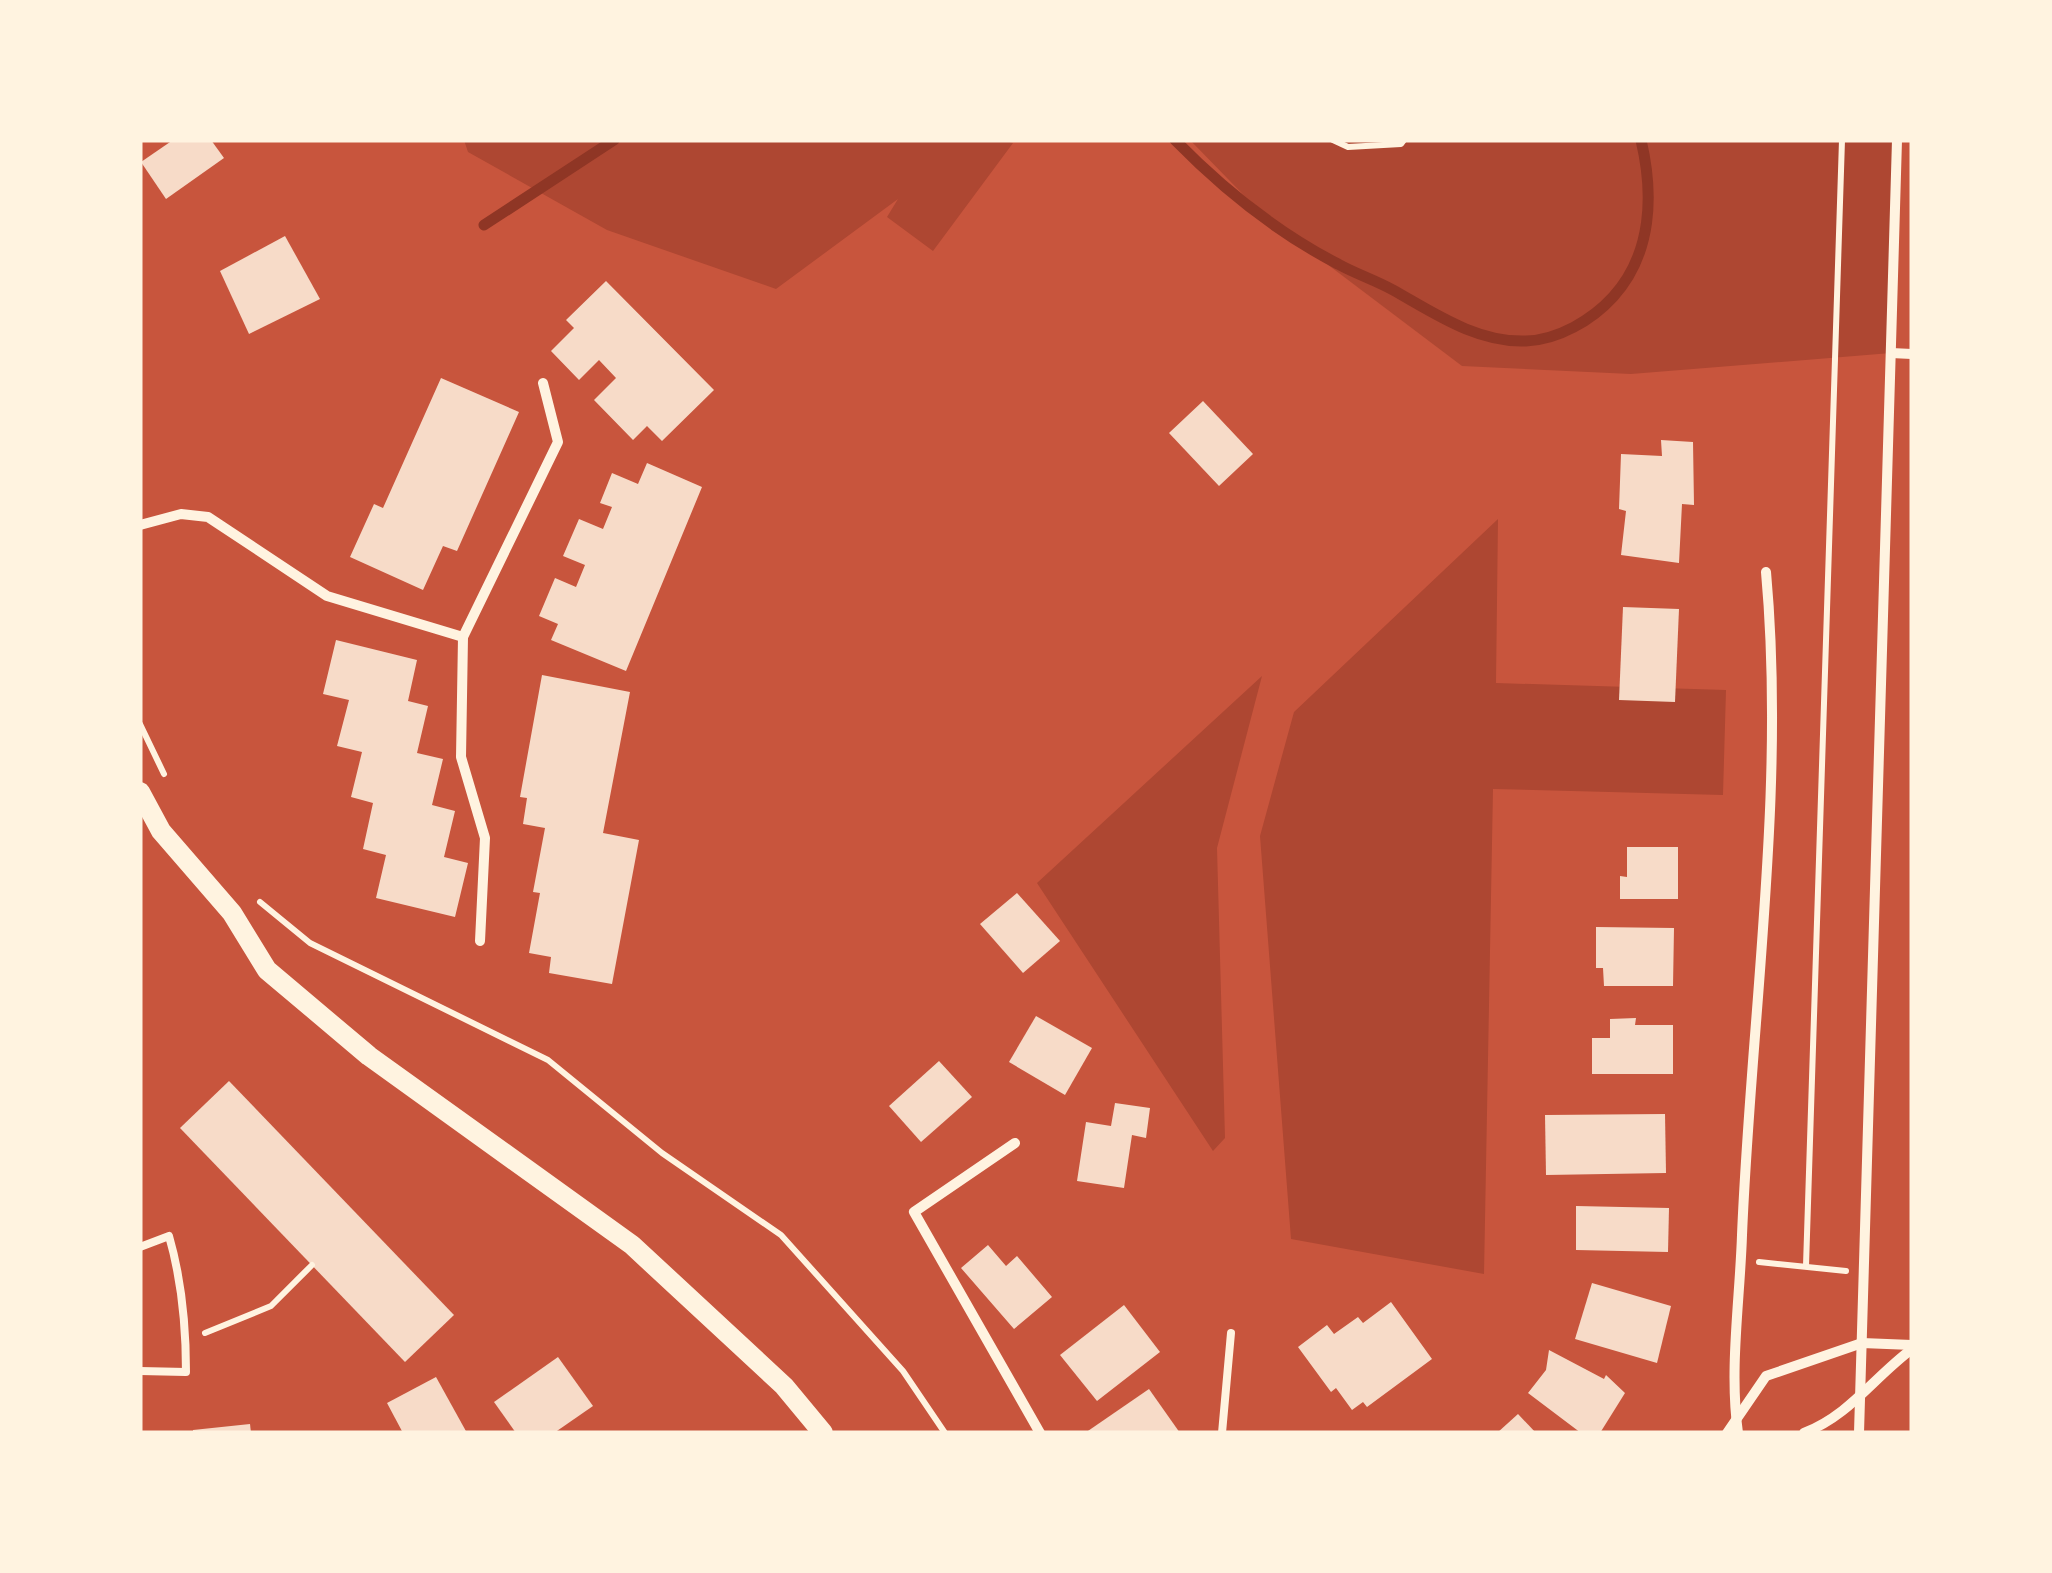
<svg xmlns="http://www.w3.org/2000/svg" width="2052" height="1573" font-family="Figtree,sans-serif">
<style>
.green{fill:#ae4732}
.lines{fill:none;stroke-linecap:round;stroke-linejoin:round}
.stream{stroke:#8f3625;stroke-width:11}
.building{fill:#f7dbc8}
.path{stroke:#fff3e0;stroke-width:6}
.service{stroke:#fff3e0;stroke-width:8}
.minor{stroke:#fff3e0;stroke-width:10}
.secondary{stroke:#fff3e0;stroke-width:20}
</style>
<rect width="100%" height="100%" fill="#c8553d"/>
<g class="green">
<polygon points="464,140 1002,140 1013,143 933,251 887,217 898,199 776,289 607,230 468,152"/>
<polygon points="1190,140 1897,140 1891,353 1631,374 1462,366 1266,218"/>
<polygon points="1498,519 1496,683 1726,690 1723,795 1493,789 1484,1274 1291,1239 1260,836 1294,712"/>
<polygon points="1262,676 1217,848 1225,1138 1213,1151 1037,883"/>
</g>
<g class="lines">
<g class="stream">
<path d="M 1175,140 C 1222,188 1278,233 1338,264 C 1356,274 1375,280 1393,290 C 1434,313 1477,343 1526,341 C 1558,340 1592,320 1613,297 C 1652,254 1654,195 1641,140"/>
<polyline points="484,225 614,140"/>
</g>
</g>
<g class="building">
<polygon points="173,140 211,140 224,158 166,199 141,162"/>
<polygon points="285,236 320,299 249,334 220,271"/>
<polygon points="606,281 714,390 662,441 647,426 633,440 594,400 616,378 599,360 579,380 551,351 574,328 566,320"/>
<polygon points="441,378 519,412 457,551 443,546 423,590 350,557 374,504 383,508"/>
<polygon points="1203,401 1253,454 1219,486 1169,433"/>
<polygon points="1661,440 1693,442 1694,505 1682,504 1679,563 1621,555 1626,511 1619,509 1621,454 1662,456"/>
<polygon points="647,463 702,487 626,671 551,640 558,624 539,616 555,578 576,587 585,565 563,556 579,519 603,529 612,507 600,503 612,473 638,484"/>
<polygon points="1623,607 1679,609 1675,702 1619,700"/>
<polygon points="336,640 417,660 408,701 428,706 417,753 443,759 432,805 455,811 444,857 468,863 455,917 376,898 386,855 363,849 373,803 351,797 362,752 337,746 349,700 323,694"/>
<polygon points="542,675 630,692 603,833 639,840 612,984 549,973 551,957 529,953 540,893 533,892 545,828 523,824 527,798 520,797"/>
<polygon points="1627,847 1678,847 1678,899 1620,899 1620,876 1627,877"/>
<polygon points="1017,893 1060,941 1023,973 980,924"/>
<polygon points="1596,927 1674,928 1673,986 1604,986 1603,968 1596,968"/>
<polygon points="1036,1016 1092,1048 1065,1095 1009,1062"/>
<polygon points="1636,1018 1635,1025 1673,1025 1673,1074 1592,1074 1592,1038 1610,1038 1610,1019"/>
<polygon points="939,1061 972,1097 921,1142 889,1106"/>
<polygon points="229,1081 454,1315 405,1362 180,1128"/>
<polygon points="1115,1103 1150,1108 1146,1138 1132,1135 1124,1188 1077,1181 1086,1122 1111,1126"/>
<polygon points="1665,1114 1666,1173 1546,1175 1545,1115"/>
<polygon points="1576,1206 1669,1208 1668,1252 1576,1250"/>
<polygon points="988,1245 1006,1266 1017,1256 1052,1297 1014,1329 961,1268"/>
<polygon points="1592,1283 1671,1306 1657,1363 1575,1339"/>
<polygon points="1391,1302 1432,1359 1367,1407 1363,1402 1352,1410 1336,1388 1331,1392 1298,1347 1327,1325 1334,1334 1358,1317 1363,1323"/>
<polygon points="1124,1305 1160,1352 1097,1401 1060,1355"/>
<polygon points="1549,1350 1604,1379 1606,1375 1625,1393 1600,1433 1581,1433 1528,1393 1546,1370"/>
<polygon points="558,1357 593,1406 554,1433 516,1433 494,1402"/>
<polygon points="436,1377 467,1433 403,1433 387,1403"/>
<polygon points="1149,1389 1180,1433 1085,1433"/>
<polygon points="1518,1414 1536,1433 1497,1433"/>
<polygon points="250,1424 251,1433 193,1433 193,1430"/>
</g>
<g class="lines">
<g class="path">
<polyline points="1333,140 1348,147 1401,144 1404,140"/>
<polyline points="140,724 164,774"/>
<polyline points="260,902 310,943 548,1060 662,1153 781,1235 903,1371 945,1433"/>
<polyline points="1759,1262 1846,1271"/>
<polyline points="1806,1266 1842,140"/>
<polyline points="205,1333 271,1306 312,1265"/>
</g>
<g class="service">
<path d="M 140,1247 L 169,1236 C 182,1281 186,1325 186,1372 L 140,1371"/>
<polyline points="1222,1433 1231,1333"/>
</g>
<g class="minor">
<polyline points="1891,353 1912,354"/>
<polyline points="140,525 181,514 208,517 327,596 463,637"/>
<polyline points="480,941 485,838 461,757 463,637 558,442 543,383"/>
<polyline points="1015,1143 914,1212 1040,1433"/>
<polyline points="1727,1433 1766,1376 1862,1343 1912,1345"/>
<path d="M 1738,1433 C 1729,1370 1740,1299 1742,1235 C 1751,1015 1786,792 1766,572"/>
<path d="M 1804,1433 C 1850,1415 1873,1378 1912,1349"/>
<polyline points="1859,1433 1897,140"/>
</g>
<polyline class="secondary" points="140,792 161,831 232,913 267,970 369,1056 632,1245 784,1386 823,1433"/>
</g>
<rect width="2052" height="1573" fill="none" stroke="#fff3e0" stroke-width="285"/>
</svg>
